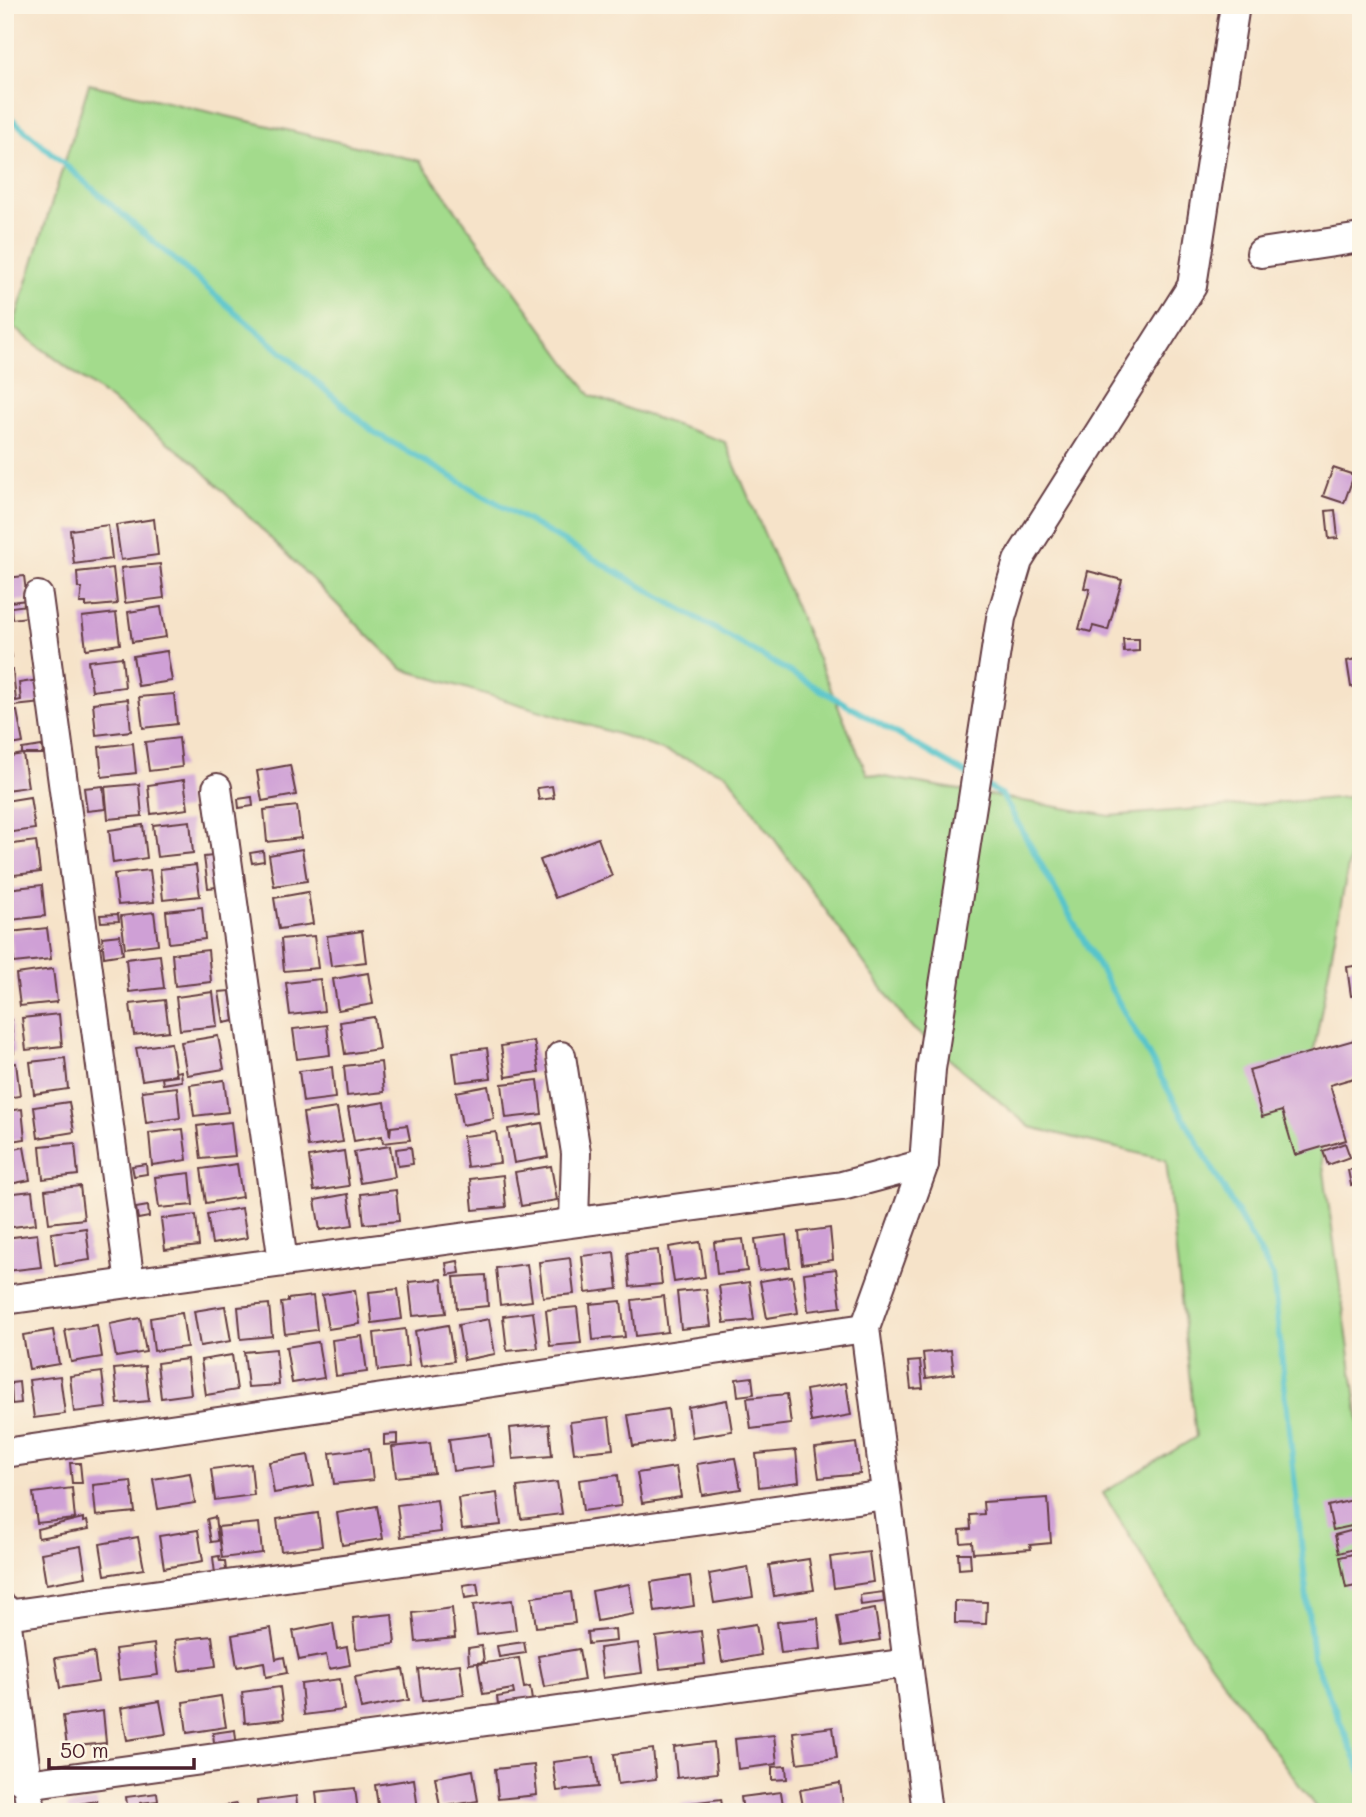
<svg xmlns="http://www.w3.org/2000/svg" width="1366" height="1817" font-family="Mali,sans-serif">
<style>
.green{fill:#a3db8c;stroke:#767d5c;stroke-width:2}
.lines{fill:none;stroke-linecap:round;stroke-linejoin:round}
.stream{stroke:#56c4cb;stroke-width:6}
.building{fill:#cfa0d6}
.minor-casing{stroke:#643c43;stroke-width:32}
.minor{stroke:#fff;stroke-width:28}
</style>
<rect width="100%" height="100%" fill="#fcf5e5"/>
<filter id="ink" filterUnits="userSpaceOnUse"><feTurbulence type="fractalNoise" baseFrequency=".0143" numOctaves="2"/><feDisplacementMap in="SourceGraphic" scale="14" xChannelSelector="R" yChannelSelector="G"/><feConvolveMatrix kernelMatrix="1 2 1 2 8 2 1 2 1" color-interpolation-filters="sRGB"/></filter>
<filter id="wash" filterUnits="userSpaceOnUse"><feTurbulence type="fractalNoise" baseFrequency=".00686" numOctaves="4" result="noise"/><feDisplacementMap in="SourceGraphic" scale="28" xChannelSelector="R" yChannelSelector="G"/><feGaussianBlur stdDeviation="1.57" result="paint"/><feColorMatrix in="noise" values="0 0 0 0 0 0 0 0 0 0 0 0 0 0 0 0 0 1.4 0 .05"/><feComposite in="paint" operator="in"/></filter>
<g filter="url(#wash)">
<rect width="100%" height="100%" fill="#f6e3c9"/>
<polygon class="green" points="89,84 420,161 591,396 725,442 867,774 1110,816 1361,796 1310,1072 1361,1435 1361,1812 1319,1812 1194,1641 1103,1493 1196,1437 1166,1160 1030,1127 909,1025 727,774 624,736 402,669 194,462 13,327"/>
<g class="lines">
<g class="stream">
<polyline points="5,113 374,432 970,776"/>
<polyline points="982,783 1002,795 1273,1276 1313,1657 1361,1772"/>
</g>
</g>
<g id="blocks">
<g class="building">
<polygon points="1333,468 1354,475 1344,503 1323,496"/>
<polygon points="1335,510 1338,538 1329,539 1326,511"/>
<polygon points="154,519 158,555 121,560 116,525"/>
<polygon points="108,525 112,559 74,564 70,530"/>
<polygon points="160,564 164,598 125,603 121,568"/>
<polygon points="113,568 117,604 86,607 86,603 80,603 82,588 78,588 77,572"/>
<polygon points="1088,571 1122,580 1108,630 1093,626 1091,632 1079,629 1090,589 1084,588"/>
<polygon points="24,576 27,600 10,602 7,578"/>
<polygon points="27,605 28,617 12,619 11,607"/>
<polygon points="161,607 166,637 132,642 128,612"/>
<polygon points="116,613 120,644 86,649 82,617"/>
<polygon points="5,623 12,657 5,658"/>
<polygon points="1123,639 1139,639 1139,651 1124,652"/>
<polygon points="167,651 172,681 138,686 133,656"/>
<polygon points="122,657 125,687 92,691 88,661"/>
<polygon points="1361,658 1361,685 1351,687 1347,661"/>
<polygon points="5,670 13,670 16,701 21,700 19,683 39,680 42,703 5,707"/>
<polygon points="174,694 177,724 143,728 139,697"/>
<polygon points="128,699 131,731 96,735 93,703"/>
<polygon points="17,711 23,743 5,746 5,713"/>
<polygon points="179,738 182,767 149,771 145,742"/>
<polygon points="133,743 136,773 102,777 99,747"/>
<polygon points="42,746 43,754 22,754 22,749"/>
<polygon points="23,754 28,787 5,790 5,757"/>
<polygon points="290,765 296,795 262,801 257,771"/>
<polygon points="184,780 188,809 151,814 148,785"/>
<polygon points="139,784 142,816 108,819 105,787"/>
<polygon points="103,786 105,809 87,811 84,788"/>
<polygon points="552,786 554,798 539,800 537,788"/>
<polygon points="30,797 35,829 5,833 5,801"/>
<polygon points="252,797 253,806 239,808 238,799"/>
<polygon points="297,806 301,838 267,842 264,810"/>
<polygon points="190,821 193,853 157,857 153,825"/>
<polygon points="143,825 147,858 113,863 109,830"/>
<polygon points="598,838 612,876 555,898 540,860"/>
<polygon points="36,841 40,872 5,876 5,845"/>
<polygon points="302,849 307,881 274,886 269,855"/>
<polygon points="263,851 264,861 252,863 250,853"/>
<polygon points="213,856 217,887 208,888 204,857"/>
<polygon points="196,865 200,896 163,900 160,869"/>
<polygon points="150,870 154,902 118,905 114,874"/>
<polygon points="42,885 45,916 11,920 7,889"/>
<polygon points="308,892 313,924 279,929 274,898"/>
<polygon points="202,907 205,939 169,943 166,911"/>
<polygon points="154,912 158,944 125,948 121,916"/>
<polygon points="118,914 119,921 101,922 100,915"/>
<polygon points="47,928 51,959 14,963 10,932"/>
<polygon points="362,931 366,962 331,966 327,936"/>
<polygon points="120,935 123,954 104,957 102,937"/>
<polygon points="314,936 318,968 284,971 281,939"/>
<polygon points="208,950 211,982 175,986 172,954"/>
<polygon points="160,955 164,988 129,992 126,959"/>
<polygon points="1361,965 1361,995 1351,996 1347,967"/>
<polygon points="53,969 57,1002 20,1006 16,974"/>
<polygon points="368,973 373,1004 338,1010 333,979"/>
<polygon points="320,979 324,1011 290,1015 286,983"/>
<polygon points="230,991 234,1021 224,1023 219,992"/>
<polygon points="213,992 217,1026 180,1030 176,997"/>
<polygon points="165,1000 169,1031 134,1035 130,1004"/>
<polygon points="59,1014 62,1046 26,1050 22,1018"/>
<polygon points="374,1017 379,1049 345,1054 340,1022"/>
<polygon points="11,1020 14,1053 5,1054 5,1021"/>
<polygon points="327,1025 330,1055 297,1059 293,1029"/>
<polygon points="218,1036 224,1069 187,1075 181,1042"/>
<polygon points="1361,1038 1361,1076 1330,1085 1346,1140 1295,1155 1282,1111 1262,1117 1249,1070"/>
<polygon points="534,1041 539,1072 506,1077 501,1046"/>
<polygon points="171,1043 176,1075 142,1080 136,1048"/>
<polygon points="487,1048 491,1078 457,1082 453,1052"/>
<polygon points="65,1058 68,1089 34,1094 30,1062"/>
<polygon points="381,1062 384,1092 347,1096 344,1066"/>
<polygon points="16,1063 20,1096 5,1098 5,1065"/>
<polygon points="332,1067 335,1098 303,1102 299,1071"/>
<polygon points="181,1071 182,1081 163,1084 162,1078 177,1076 176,1072"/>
<polygon points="224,1080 228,1112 194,1116 190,1085"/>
<polygon points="538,1080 542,1114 506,1118 502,1084"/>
<polygon points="488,1086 494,1119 462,1125 456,1092"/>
<polygon points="177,1087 180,1118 146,1123 142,1091"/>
<polygon points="69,1102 74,1132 38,1138 34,1107"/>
<polygon points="385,1102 390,1136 391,1127 407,1125 410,1140 383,1143 382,1136 354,1141 348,1108"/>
<polygon points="337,1108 343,1142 308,1147 303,1113"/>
<polygon points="22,1109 25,1139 5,1142 5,1111"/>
<polygon points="231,1122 235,1156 201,1159 197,1126"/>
<polygon points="542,1123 548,1157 514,1163 508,1129"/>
<polygon points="183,1129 187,1160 152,1165 149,1133"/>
<polygon points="496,1132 500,1163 467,1167 463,1136"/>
<polygon points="75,1143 78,1175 43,1179 40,1146"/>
<polygon points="1345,1143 1350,1157 1328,1165 1323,1151"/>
<polygon points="390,1146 395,1177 360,1183 354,1152"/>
<polygon points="24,1147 30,1180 5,1185 5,1151"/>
<polygon points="411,1147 413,1164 398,1166 396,1149"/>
<polygon points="344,1151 349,1186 314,1191 309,1157"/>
<polygon points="146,1164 147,1174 134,1176 132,1166"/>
<polygon points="237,1164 242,1197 206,1203 201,1169"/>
<polygon points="551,1166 557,1200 521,1206 515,1172"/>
<polygon points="1361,1168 1361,1183 1351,1185 1348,1170"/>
<polygon points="190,1173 193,1205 159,1208 155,1177"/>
<polygon points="503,1175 506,1207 473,1210 470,1179"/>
<polygon points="80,1186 84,1219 49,1223 45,1190"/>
<polygon points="396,1190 399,1221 364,1224 361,1194"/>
<polygon points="32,1191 36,1224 5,1228 5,1194"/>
<polygon points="348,1194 353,1225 320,1230 315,1200"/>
<polygon points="148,1206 149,1217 138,1219 136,1208"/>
<polygon points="242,1208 247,1238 212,1244 207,1214"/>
<polygon points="196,1215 199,1246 165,1250 161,1219"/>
<polygon points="86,1228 90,1260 55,1265 51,1233"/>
<polygon points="830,1228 833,1260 802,1264 799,1232"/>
<polygon points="37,1234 41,1267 7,1271 5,1238"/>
<polygon points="786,1235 790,1267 759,1271 755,1239"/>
<polygon points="743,1239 747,1271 717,1274 714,1242"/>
<polygon points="700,1242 705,1277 674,1282 669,1247"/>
<polygon points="658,1250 662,1284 630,1287 627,1253"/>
<polygon points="614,1252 618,1289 586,1293 582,1256"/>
<polygon points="570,1258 574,1294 543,1297 539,1262"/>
<polygon points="458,1261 460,1273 448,1275 446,1263"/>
<polygon points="527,1264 532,1301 500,1305 496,1268"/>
<polygon points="836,1269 841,1307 808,1311 804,1273"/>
<polygon points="486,1275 488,1306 457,1309 454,1277"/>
<polygon points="792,1276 798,1313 767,1318 760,1281"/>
<polygon points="442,1279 446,1313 413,1316 409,1282"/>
<polygon points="749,1282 754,1320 724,1323 719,1286"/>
<polygon points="398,1289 402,1319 372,1323 369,1292"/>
<polygon points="706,1289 711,1326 681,1329 677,1292"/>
<polygon points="355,1290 360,1324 328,1329 322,1295"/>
<polygon points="313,1296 317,1330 285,1334 281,1303 288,1302 288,1299"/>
<polygon points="664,1296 668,1332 636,1336 632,1300"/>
<polygon points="621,1301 625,1337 593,1340 590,1304"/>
<polygon points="269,1304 272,1336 241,1339 238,1307"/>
<polygon points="225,1306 231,1341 200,1346 194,1311"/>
<polygon points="577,1307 581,1343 550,1346 546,1310"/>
<polygon points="533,1312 538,1348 507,1351 503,1316"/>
<polygon points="182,1313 187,1347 154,1351 150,1318"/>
<polygon points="140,1318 146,1352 116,1357 110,1324"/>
<polygon points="489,1319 495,1354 464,1360 458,1325"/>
<polygon points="97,1325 102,1357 71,1362 65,1330"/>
<polygon points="448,1325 454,1361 421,1366 415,1331"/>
<polygon points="405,1329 409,1367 378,1371 374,1333"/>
<polygon points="53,1330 59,1364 29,1369 23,1335"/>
<polygon points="362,1336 367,1372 336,1376 332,1340"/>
<polygon points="318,1342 324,1378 292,1383 286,1347"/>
<polygon points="276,1349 279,1385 248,1387 244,1352"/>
<polygon points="951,1350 954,1374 926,1378 923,1353"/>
<polygon points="232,1355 237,1390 206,1395 201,1360"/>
<polygon points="187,1359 191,1394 161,1398 157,1363"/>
<polygon points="920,1361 923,1388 911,1389 908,1362"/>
<polygon points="145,1366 149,1401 118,1404 114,1369"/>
<polygon points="102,1372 106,1408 74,1412 70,1376"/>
<polygon points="60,1376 65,1414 34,1418 29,1380"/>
<polygon points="752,1377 754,1394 738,1396 736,1379"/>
<polygon points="19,1382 21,1403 12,1404 11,1383"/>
<polygon points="846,1383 851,1415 811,1422 806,1390"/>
<polygon points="787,1394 791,1424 751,1429 747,1398"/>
<polygon points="727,1400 732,1431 692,1437 688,1407"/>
<polygon points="668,1409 672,1440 633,1446 628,1415"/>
<polygon points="609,1417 613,1449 574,1453 570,1422"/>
<polygon points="549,1424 552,1456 513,1459 510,1428"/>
<polygon points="397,1434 397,1444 384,1445 384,1435"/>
<polygon points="490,1434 494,1466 453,1471 449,1439"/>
<polygon points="430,1443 434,1473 396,1477 392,1447"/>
<polygon points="856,1443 860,1474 819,1478 815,1448"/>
<polygon points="369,1448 373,1480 334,1484 330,1453"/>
<polygon points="796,1450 799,1482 759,1487 756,1454"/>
<polygon points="308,1455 314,1486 274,1493 269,1462"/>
<polygon points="735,1458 741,1489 702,1495 697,1464"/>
<polygon points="70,1463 80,1463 82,1483 72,1483"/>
<polygon points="251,1464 254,1495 215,1500 211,1469"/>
<polygon points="676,1467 681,1497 642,1503 637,1473"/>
<polygon points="190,1473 195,1503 158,1509 153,1479"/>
<polygon points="618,1475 621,1506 583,1511 579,1480"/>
<polygon points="131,1481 135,1512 96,1516 93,1485"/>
<polygon points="557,1482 562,1514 521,1519 517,1487"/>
<polygon points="72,1488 75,1519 37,1523 33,1493"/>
<polygon points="497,1493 501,1525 462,1529 458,1498"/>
<polygon points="1048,1498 1051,1543 1030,1545 1031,1549 973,1553 972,1542 961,1543 960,1530 971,1529 970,1515 984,1514 983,1502"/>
<polygon points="1361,1498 1361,1524 1333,1530 1328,1506"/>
<polygon points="437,1500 441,1532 401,1537 397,1505"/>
<polygon points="377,1506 383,1539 342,1545 337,1513"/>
<polygon points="318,1513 322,1546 281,1551 277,1519"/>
<polygon points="215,1517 218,1541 211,1542 207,1519"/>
<polygon points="83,1518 83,1522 87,1521 89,1529 38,1538 37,1529"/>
<polygon points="259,1523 262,1553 222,1558 218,1527"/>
<polygon points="1361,1528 1361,1547 1339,1553 1335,1535"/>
<polygon points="198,1530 203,1561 164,1568 159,1536"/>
<polygon points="138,1537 144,1569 105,1575 100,1544"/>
<polygon points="81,1546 86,1577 46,1584 41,1553"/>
<polygon points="869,1552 873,1582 834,1588 830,1557"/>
<polygon points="1361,1552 1361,1585 1346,1588 1340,1557"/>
<polygon points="958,1553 970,1553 971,1568 959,1569"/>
<polygon points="219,1556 220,1561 225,1561 227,1580 216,1582 213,1557"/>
<polygon points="809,1559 814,1590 774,1596 769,1565"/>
<polygon points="748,1567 753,1597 714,1603 709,1574"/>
<polygon points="690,1576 694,1606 655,1612 651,1582"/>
<polygon points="477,1583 479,1596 465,1598 463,1585"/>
<polygon points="629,1584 634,1614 597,1621 592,1591"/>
<polygon points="571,1592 575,1623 536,1627 532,1597"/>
<polygon points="883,1592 884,1602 861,1605 860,1595"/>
<polygon points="512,1600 516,1630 477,1635 473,1605"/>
<polygon points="955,1601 987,1602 986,1624 955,1623"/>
<polygon points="452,1608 455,1638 416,1642 413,1613"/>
<polygon points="875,1609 880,1640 842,1646 837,1616"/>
<polygon points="392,1614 395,1644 356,1649 353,1618"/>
<polygon points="818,1618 821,1649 781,1653 777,1622"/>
<polygon points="333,1623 337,1649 347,1647 350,1665 329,1669 326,1655 299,1660 293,1631"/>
<polygon points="756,1624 761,1655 722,1662 717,1630"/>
<polygon points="271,1628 276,1659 284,1657 287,1673 266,1677 264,1662 237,1667 232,1635"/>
<polygon points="615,1629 616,1641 588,1644 587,1632"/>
<polygon points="701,1631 705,1664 660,1669 656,1637"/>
<polygon points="212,1636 216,1666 179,1671 175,1640"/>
<polygon points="524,1642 526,1653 499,1657 497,1646"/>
<polygon points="638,1643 642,1673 603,1678 599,1648"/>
<polygon points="154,1644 158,1675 119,1680 115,1649"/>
<polygon points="482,1646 484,1662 469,1664 468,1648"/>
<polygon points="579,1649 584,1680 544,1687 538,1656"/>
<polygon points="94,1652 98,1682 60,1688 55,1658"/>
<polygon points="519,1658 524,1688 530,1687 533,1707 499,1712 497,1697 514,1694 513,1689 483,1694 478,1664"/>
<polygon points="460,1664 464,1695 422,1701 418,1669"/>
<polygon points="403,1669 409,1700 361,1709 355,1677"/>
<polygon points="340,1679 344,1710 304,1715 301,1684"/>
<polygon points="280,1687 284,1719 245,1723 242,1692"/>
<polygon points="221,1696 226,1727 187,1733 183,1702"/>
<polygon points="160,1701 166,1734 127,1740 121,1708"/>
<polygon points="103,1711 106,1743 67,1747 63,1716"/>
<polygon points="833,1727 837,1758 797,1763 793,1732"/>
<polygon points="235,1730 237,1749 215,1752 213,1733"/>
<polygon points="774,1735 777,1764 738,1769 735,1739"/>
<polygon points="714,1742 717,1773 677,1778 674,1747"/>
<polygon points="653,1749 656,1779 618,1784 614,1754"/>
<polygon points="594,1757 598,1787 557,1791 553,1762"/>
<polygon points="534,1765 537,1795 498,1799 495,1769"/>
<polygon points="786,1766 787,1779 772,1780 772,1767"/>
<polygon points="473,1770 478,1801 440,1807 435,1777"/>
<polygon points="414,1779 418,1810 379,1812 375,1785"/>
<polygon points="840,1783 844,1812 804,1812 800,1790"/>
<polygon points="355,1788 358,1812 318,1812 316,1792"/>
<polygon points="781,1792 784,1812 743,1812 741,1797"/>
<polygon points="157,1793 158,1801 141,1803 142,1812 128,1812 126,1797"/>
<polygon points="296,1796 298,1812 258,1812 257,1801"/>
<polygon points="721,1799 723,1812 682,1812 681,1804"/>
<polygon points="97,1801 98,1812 68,1812 67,1806"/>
<polygon points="236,1804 237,1812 201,1812 201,1810"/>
</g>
</g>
</g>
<g filter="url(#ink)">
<use href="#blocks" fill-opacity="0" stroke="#643c43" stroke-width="2"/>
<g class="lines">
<g class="minor-casing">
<g id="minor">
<polyline points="1261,253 1361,238"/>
<polyline points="38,596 130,1283"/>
<polyline points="217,788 283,1262"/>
<polyline points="561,1056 576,1153 574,1222"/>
<polyline points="5,1300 842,1186 924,1164"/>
<polyline points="5,1453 865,1328"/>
<polyline points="5,1609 31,1812"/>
<polyline points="6,1615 886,1495"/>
<polyline points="5,1770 27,1784 908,1663"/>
<polyline points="927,1812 865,1328 924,1164 931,1069 1001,618 1018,561 1192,286 1235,5"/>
</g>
</g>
<use href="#minor" class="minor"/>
</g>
</g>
<rect width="1366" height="1817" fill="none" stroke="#fcf5e5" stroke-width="28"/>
<path d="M49 1758v10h145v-10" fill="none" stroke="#4a1f2b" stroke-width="3.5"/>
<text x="60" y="1758" font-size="21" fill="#4a1f2b" stroke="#fcf5e5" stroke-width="5" paint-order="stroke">50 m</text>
</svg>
